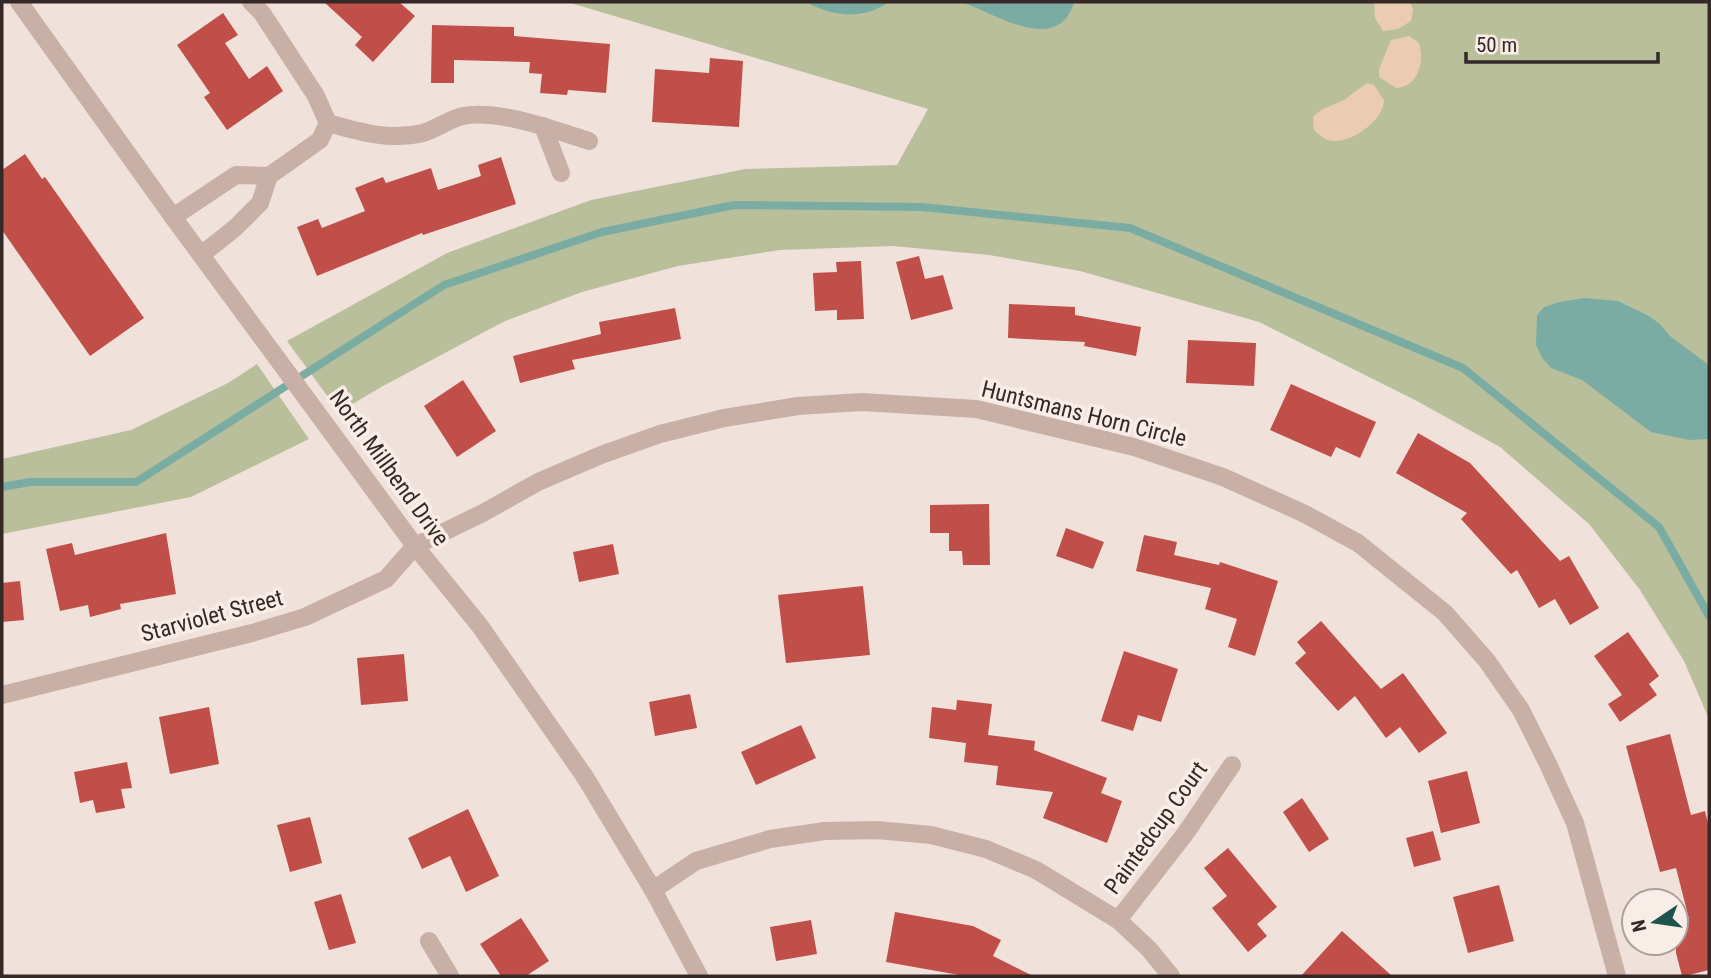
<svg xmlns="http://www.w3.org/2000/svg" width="1711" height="978" font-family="'Roboto Condensed',sans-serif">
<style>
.green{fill:#babf9b}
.sand{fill:#ebccb2}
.water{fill:#7baca4}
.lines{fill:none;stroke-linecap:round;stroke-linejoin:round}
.stream{stroke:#7baca4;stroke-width:8}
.building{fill:#c04e49}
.minor{stroke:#c8b0a7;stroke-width:18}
.tertiary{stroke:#c8b0a7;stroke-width:18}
.labels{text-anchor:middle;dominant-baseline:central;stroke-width:7;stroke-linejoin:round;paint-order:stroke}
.street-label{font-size:23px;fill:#352927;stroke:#f8ede7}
</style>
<rect width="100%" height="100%" fill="#f0e2db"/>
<g class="green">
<polygon points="567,2 1709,2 1709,719 1684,661 1640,590 1589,524 1500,447 1415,400 1259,322 1080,271 989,255 893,246 780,250 678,266 582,292 503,322 383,386 339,412 287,341 447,253 591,200 745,169 897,165 928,109"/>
<polygon points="257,364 309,439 191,497 2,534 2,459 131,430 228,383"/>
</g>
<g class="sand">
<polygon points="1374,2 1410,2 1413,10 1411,21 1398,29 1383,31 1375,18"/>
<path d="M 1409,36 L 1419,43 C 1425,62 1418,87 1396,88 L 1379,77 L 1379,69 L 1391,40 Z"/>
<path d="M 1367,83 L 1374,85 L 1384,100 C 1384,119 1354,142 1334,141 C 1326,141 1320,136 1314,130 L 1313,117 L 1321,110 L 1344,100 Z"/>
</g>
<g class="water">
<path d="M 806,2 L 889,2 C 863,20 833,17 806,2 Z"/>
<path d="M 961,2 L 1074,2 C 1058,57 995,13 961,2 Z"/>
<polygon points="1584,298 1618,301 1649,316 1660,324 1670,336 1709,365 1709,439 1689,440 1651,432 1582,380 1551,368 1542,358 1536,345 1537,315 1544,307 1559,302"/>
</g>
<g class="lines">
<polyline class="stream" points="2,487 30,482 136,482 444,285 602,232 734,205 922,207 1130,228 1463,368 1659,527 1709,616"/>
</g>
<g class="building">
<polygon points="324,2 399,2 415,16 373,62 355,45 362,37"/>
<polygon points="223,13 238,35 225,43 249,79 267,66 283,91 227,130 204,97 210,93 177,45"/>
<polygon points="432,25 514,27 514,36 610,44 606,93 568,90 567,95 540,93 542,74 529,73 530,62 454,60 454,83 431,83"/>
<polygon points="710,58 743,61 739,127 652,122 655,69 709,73"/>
<polygon points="25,154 42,179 45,177 144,318 90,356 2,230 2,170"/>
<polygon points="501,157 516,204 423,235 422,233 317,276 297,227 318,219 322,228 365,211 355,188 383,177 386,183 431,168 438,190 481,176 478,165"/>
<polygon points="919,256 925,279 943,275 953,309 911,320 896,262"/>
<polygon points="861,261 864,319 837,320 837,310 815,311 813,273 837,272 836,262"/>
<polygon points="1009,304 1075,307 1075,315 1141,327 1136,356 1084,346 1085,342 1008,338"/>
<polygon points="675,308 681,339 572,360 575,369 520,383 513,356 601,334 599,322"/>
<polygon points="1188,340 1256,343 1254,386 1186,383"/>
<polygon points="463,380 496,431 457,457 424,406"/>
<polygon points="1291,384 1376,422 1360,458 1336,447 1331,457 1270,430"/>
<polygon points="1418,433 1470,463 1560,561 1569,556 1599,608 1570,625 1555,599 1539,608 1517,570 1511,574 1461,519 1467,513 1396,473"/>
<polygon points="989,504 990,565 963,565 962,551 949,551 949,533 930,533 930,505"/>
<polygon points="1066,528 1104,542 1093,569 1056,556"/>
<polygon points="166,533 176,594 120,604 121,609 90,617 88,605 60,611 46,549 72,543 75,555"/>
<polygon points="1144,535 1177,542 1174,555 1219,565 1220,562 1278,581 1255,656 1228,647 1237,619 1205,609 1211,588 1136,571"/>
<polygon points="613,544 619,574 579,582 573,552"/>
<polygon points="20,581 24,620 2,622 2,583"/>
<polygon points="863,586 870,655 786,663 778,595"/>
<polygon points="1321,621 1381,689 1403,673 1447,733 1419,753 1400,727 1386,738 1355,696 1338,711 1295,663 1306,653 1297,642"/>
<polygon points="1628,632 1659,676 1649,684 1657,695 1620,722 1608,704 1622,695 1594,656"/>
<polygon points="1124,651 1178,669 1161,722 1138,715 1133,731 1101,721"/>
<polygon points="404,654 408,701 361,705 357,658"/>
<polygon points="690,694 697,728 655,736 649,702"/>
<polygon points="957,700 992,704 988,735 1035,741 1034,750 1107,778 1101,793 1122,801 1107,843 1043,818 1053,792 996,785 998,766 964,762 966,743 929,738 932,707 956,710"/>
<polygon points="209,707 219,764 170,774 159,717"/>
<polygon points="801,725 816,758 756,785 741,752"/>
<polygon points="1670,734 1691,815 1705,811 1709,828 1709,970 1685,976 1682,976 1676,953 1676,923 1689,919 1676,868 1660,872 1626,746"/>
<polygon points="127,762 132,788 121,789 125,808 96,813 93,800 80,803 74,772"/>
<polygon points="1467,771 1480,823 1441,833 1428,781"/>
<polygon points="1302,798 1329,839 1309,852 1283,812"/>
<polygon points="468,809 499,876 466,892 450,856 422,869 408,838"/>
<polygon points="310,817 322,863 290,872 277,825"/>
<polygon points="1433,831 1441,860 1414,867 1406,838"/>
<polygon points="1228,848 1277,907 1257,924 1267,936 1248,952 1212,908 1227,896 1204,868"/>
<polygon points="1499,885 1514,941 1468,953 1453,897"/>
<polygon points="341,894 356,943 329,950 314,902"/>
<polygon points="895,912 973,926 1001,940 993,956 1033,976 965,976 886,962"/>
<polygon points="521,918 549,961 526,976 501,976 480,944"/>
<polygon points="811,920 817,954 776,961 770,927"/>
<polygon points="1342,931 1392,976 1301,976"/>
</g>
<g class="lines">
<g class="minor">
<path d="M 328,123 C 360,132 390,141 423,133 C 437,129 449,119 463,116 C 499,109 554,130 589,141"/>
<polyline points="543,126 561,173"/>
<polyline points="173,217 236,175 269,176"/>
<polyline points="201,255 235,228 260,203 269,176 320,140 328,123 316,96 262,13 251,2"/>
<polyline points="2,695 252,633 305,617 386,579 415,546 483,513 538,482 601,455 660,434 724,418 798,406 862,402 976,409 1134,447 1223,477 1305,514 1358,543 1445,613 1487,661 1521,710 1548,764 1575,823 1617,976"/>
<polyline points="653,890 696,861 770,839 825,831 877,830 931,835 986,849 1036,870 1118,920 1149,949 1171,976"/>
<polyline points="1118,920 1185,834 1232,765"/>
<polyline points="429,941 450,976"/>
</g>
<polyline class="tertiary" points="19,2 173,217 415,546 480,626 585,777 653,890 699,976"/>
</g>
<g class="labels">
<g class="street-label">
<text transform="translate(1084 414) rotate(14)">Huntsmans Horn Circle</text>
<text transform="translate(389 468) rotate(54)">North Millbend Drive</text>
<text transform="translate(212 616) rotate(-15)">Starviolet Street</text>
<text transform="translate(1156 828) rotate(-54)">Paintedcup Court</text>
</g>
</g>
<rect width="1711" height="978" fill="none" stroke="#352927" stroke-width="7"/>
<g transform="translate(1655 922) rotate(257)"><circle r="33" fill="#f8ede7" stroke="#aa9f9a" stroke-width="2"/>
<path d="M0-5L12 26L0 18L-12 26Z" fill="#1f544d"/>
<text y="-10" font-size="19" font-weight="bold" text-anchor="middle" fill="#352927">N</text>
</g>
<path d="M1466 52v10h192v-10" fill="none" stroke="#352927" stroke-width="3.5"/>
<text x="1476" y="52" font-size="21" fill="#352927" stroke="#f8ede7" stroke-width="5" paint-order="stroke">50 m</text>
</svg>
